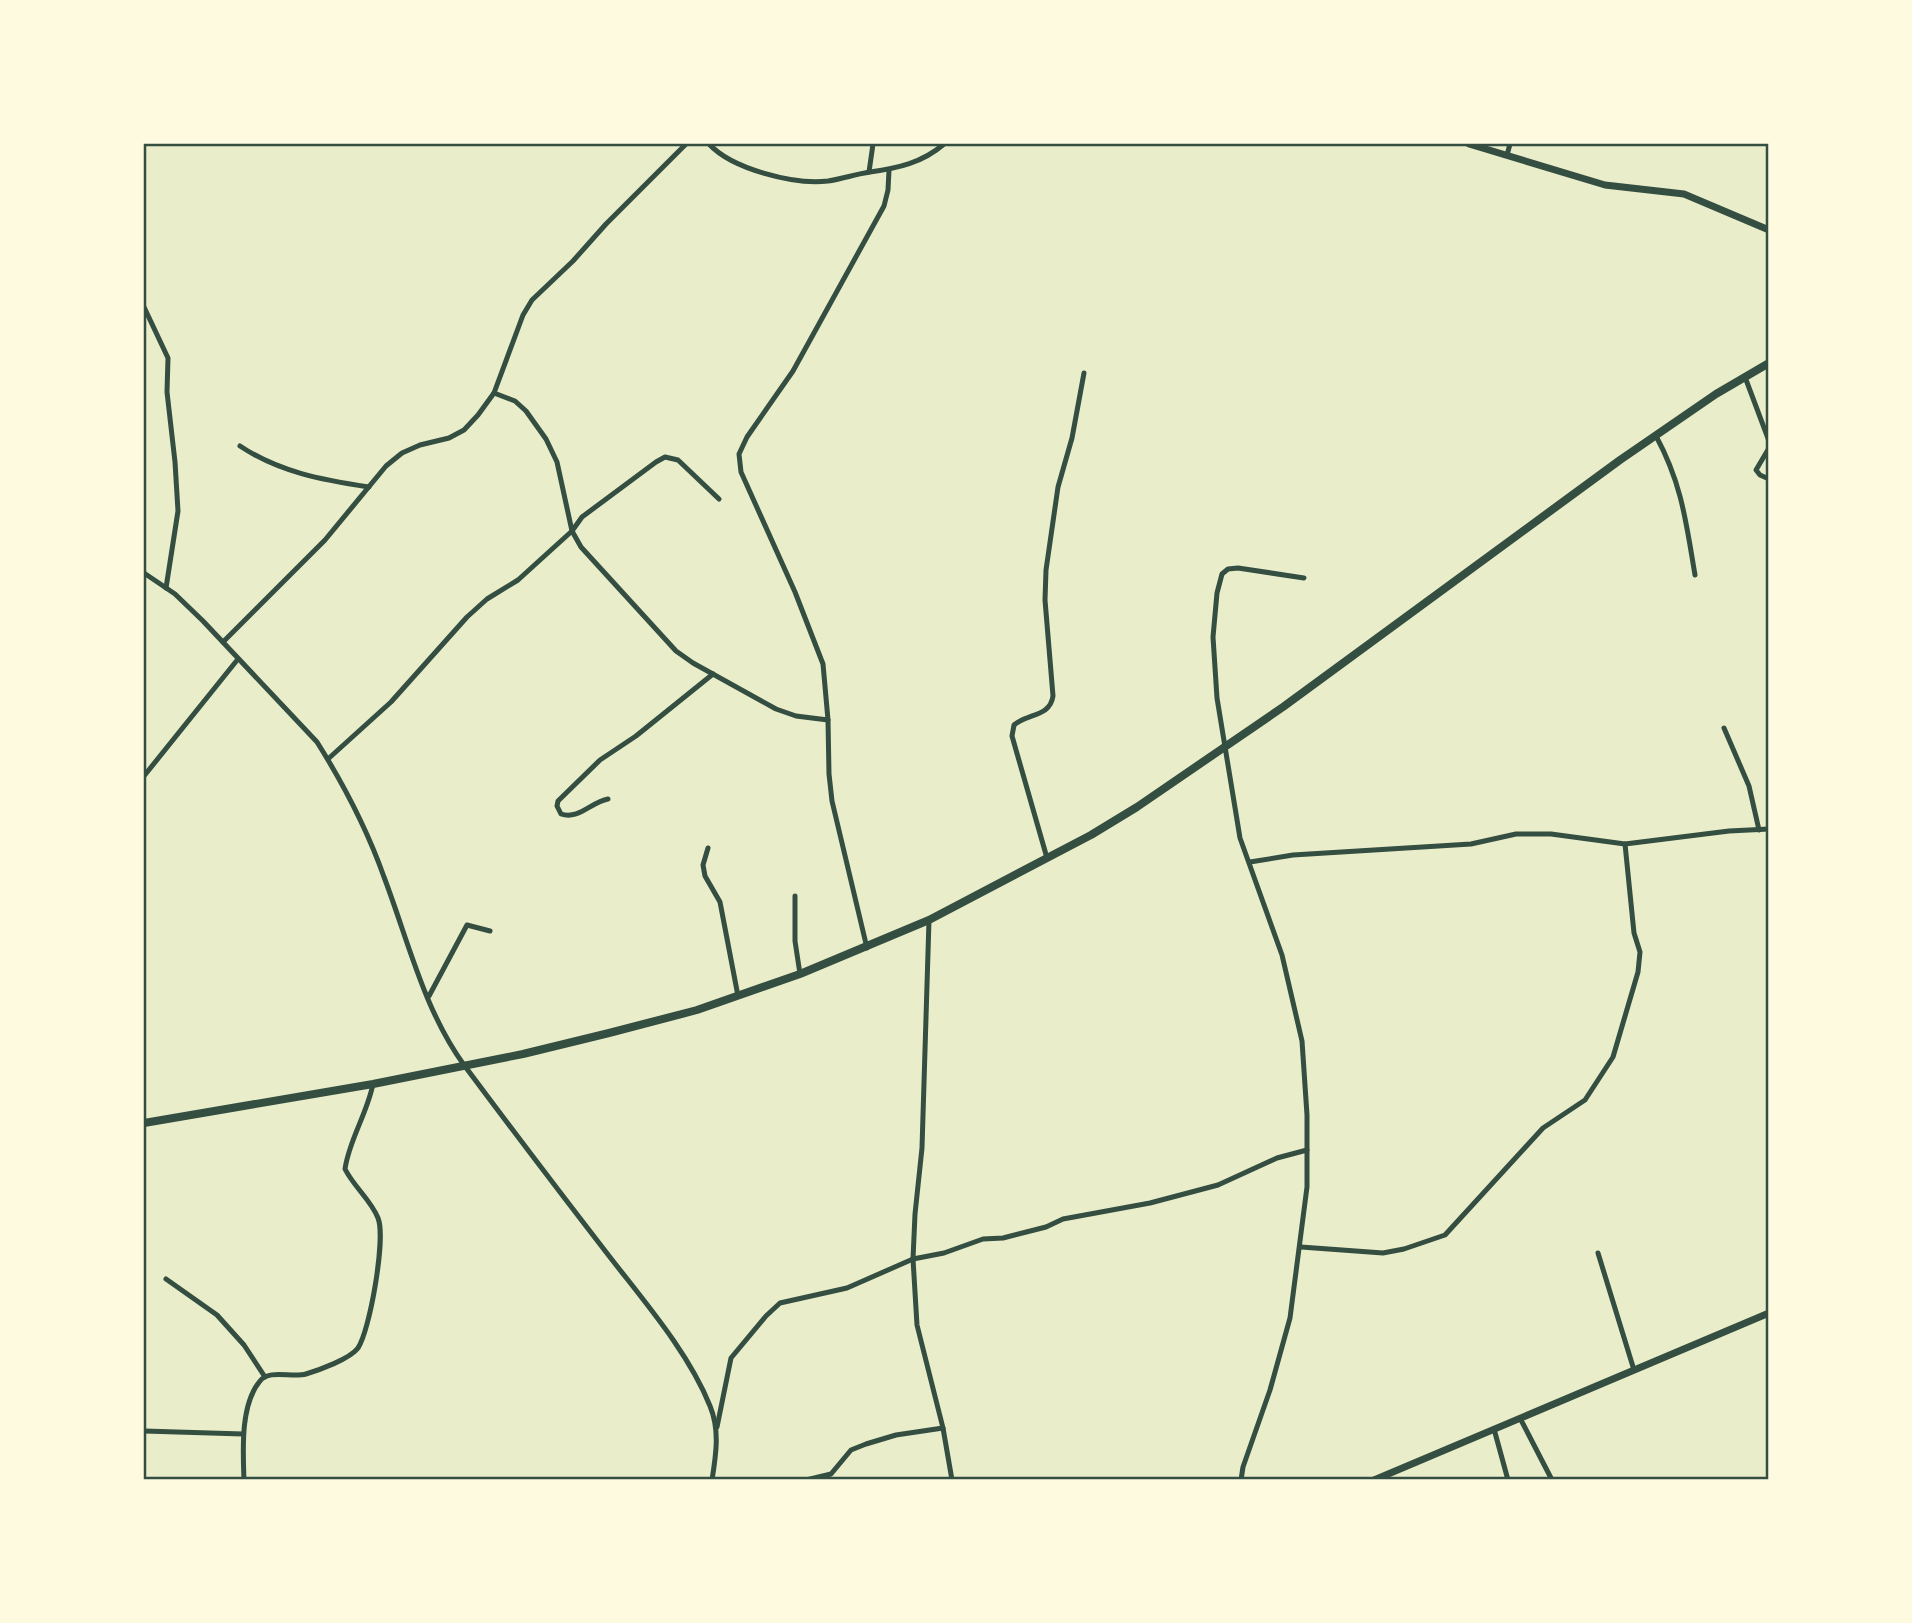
<svg xmlns="http://www.w3.org/2000/svg" width="1912" height="1623" font-family="Roboto,sans-serif">
<style>
.lines{fill:none;stroke-linecap:round;stroke-linejoin:round}
.minor{stroke:#344e41;stroke-width:5}
.secondary{stroke:#344e41;stroke-width:7}
.primary{stroke:#344e41;stroke-width:8}
.neatline{fill:none;stroke:#344e41;stroke-width:2.5}
</style>
<rect width="100%" height="100%" fill="#e9edc9"/>
<g class="lines">
<g class="minor">
<path d="M 709,144 C 732,169 794,185 828,181 C 842,179 856,174 870,172 C 898,168 922,163 944,144"/>
<polyline points="1507,155 1510,144"/>
<polyline points="869,172 873,144"/>
<polyline points="144,307 168,358 167,392 175,462 178,511 166,588"/>
<polyline points="1745,377 1769,441"/>
<polyline points="494,393 515,401 526,411 546,439 557,462 572,531 581,547 676,651 693,663 776,709 796,716 828,720"/>
<path d="M 1656,436 C 1682,484 1686,522 1695,575"/>
<path d="M 240,446 C 279,472 322,480 369,487"/>
<polyline points="1769,448 1756,470 1760,475 1769,479"/>
<path d="M 144,573 L 175,594 L 203,621 L 317,742 C 344,785 367,829 384,877 C 408,940 424,1010 464,1065 C 511,1128 558,1190 606,1252 C 642,1299 688,1351 710,1406 C 720,1430 716,1455 712,1480"/>
<polyline points="223,642 325,540 386,466 402,453 420,445 449,438 464,430 478,415 494,393 523,315 532,300 573,261 606,224 686,144"/>
<polyline points="1724,728 1749,786 1759,830"/>
<polyline points="328,759 391,702 467,617 487,599 518,580 572,531 582,517 656,462 665,457 678,460 719,499"/>
<polyline points="144,776 238,659"/>
<path d="M 608,799 C 591,802 579,820 561,814 L 557,806 L 558,801 L 600,760 L 636,736 L 713,674"/>
<polyline points="708,848 703,865 705,876 720,902 738,996"/>
<path d="M 1047,858 L 1012,736 L 1014,725 C 1028,713 1050,717 1053,696 L 1045,600 L 1046,570 L 1058,487 L 1072,438 L 1084,373"/>
<polyline points="1250,862 1293,855 1471,844 1516,834 1551,834 1625,844 1729,831 1769,829"/>
<polyline points="795,896 795,941 800,974"/>
<polyline points="929,920 922,1148 915,1214 913,1259 917,1325 943,1428 952,1480"/>
<polyline points="867,948 832,801 829,774 828,720 823,664 795,592 741,472 739,454 747,437 793,371 884,206 888,190 889,170"/>
<polyline points="429,996 467,925 490,931"/>
<polyline points="1301,1247 1383,1253 1404,1249 1445,1235 1543,1128 1585,1100 1613,1057 1638,972 1640,952 1634,933 1625,844"/>
<polyline points="1598,1253 1634,1370"/>
<polyline points="166,1279 217,1315 244,1345 265,1377"/>
<polyline points="1520,1418 1552,1480"/>
<polyline points="717,1427 731,1358 766,1316 780,1303 847,1288 913,1259 944,1253 983,1239 1003,1238 1046,1227 1063,1219 1150,1203 1218,1185 1277,1158 1307,1150"/>
<polyline points="1494,1429 1508,1480"/>
<polyline points="144,1431 243,1434"/>
<path d="M 244,1480 C 243,1451 240,1405 260,1381 C 269,1369 292,1378 306,1374 C 319,1370 350,1359 358,1348 C 370,1330 386,1238 378,1218 C 371,1200 354,1187 345,1169 C 349,1140 367,1114 373,1084"/>
<polyline points="806,1480 831,1474 851,1450 866,1444 896,1435 943,1428"/>
<polyline points="1241,1480 1243,1467 1270,1390 1290,1318 1307,1187 1307,1115 1302,1041 1282,955 1240,838 1217,698 1213,637 1217,593 1222,574 1228,569 1238,568 1304,578"/>
</g>
<g class="secondary">
<polyline points="1469,144 1605,185 1684,194 1769,230"/>
<polyline points="1374,1480 1769,1313"/>
</g>
<polyline class="primary" points="144,1123 373,1084 523,1054 609,1033 697,1010 800,974 929,920 1091,835 1137,807 1283,707 1620,460 1716,394 1769,363"/>
</g>
<rect width="1912" height="1623" fill="none" stroke="#fefae0" stroke-width="290"/>
<rect x="145" y="145" width="1622" height="1333" class="neatline"/>
</svg>
